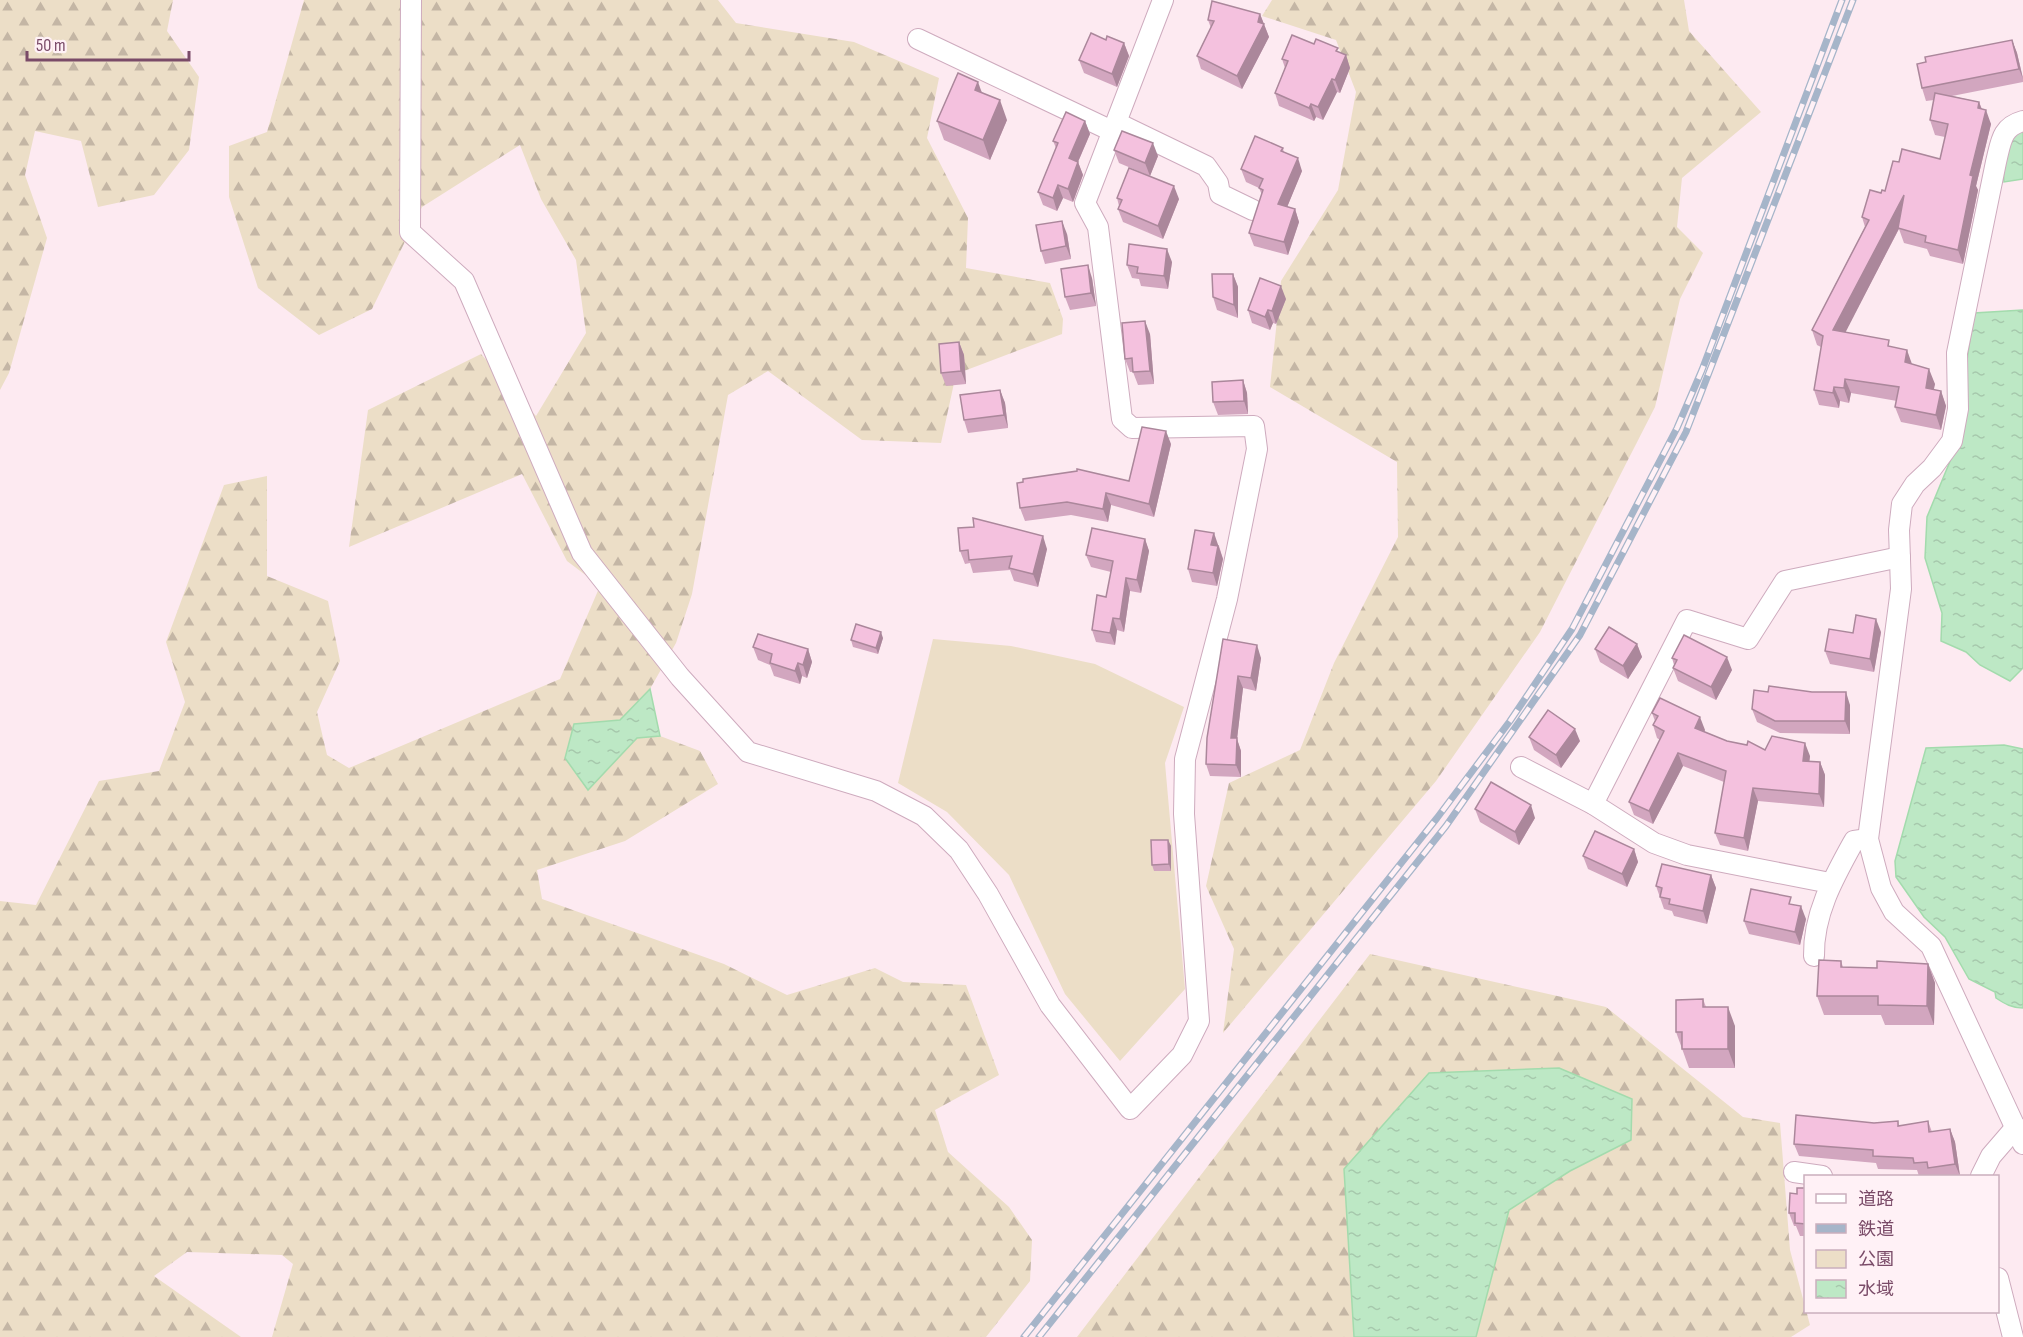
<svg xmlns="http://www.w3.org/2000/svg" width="2023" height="1337" font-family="'Sofia Sans Condensed','Noto Sans JP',sans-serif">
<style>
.forest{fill:url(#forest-firs)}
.green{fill:#ecdec7}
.water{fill:url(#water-ripples);stroke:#a3dbad;stroke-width:1.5}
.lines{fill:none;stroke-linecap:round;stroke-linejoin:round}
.street-casing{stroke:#ceabbe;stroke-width:22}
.street{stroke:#fff;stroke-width:20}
.rail-casing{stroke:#a6b5c9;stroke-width:7}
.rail{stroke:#fff1f6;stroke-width:4.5;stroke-dasharray:14;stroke-linecap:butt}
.wall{fill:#d2a6bf}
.shaded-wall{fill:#ab879b}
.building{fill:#f4c1de;stroke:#ab879b;stroke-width:1.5}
</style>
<defs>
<pattern id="forest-firs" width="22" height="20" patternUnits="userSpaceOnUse" patternTransform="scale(1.5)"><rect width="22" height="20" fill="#ecdec7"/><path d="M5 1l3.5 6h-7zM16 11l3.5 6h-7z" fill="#c4b6a5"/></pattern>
<pattern id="water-ripples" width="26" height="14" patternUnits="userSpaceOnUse" patternTransform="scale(1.5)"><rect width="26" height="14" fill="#bde8c5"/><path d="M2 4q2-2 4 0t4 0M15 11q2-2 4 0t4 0" fill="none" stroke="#a6c8ac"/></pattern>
</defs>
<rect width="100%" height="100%" fill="#fdeaf1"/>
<g class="forest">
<polygon points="0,0 173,0 167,31 199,77 189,150 154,195 98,207 81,141 35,131 25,175 47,238 9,373 0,390"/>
<polygon points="304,0 718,0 736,23 854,42 939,78 927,138 968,218 966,268 1050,283 1063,319 1062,334 956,374 941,443 862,440 768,371 728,395 692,594 676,643 650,689 620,720 574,724 588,789 637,738 660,736 700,751 718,784 625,841 537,870 542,899 724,964 787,995 875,968 903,982 966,985 999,1075 935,1110 948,1152 1009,1207 1032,1240 1030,1281 986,1337 272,1337 293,1264 282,1255 187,1252 154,1276 241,1337 0,1337 0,901 36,905 99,781 159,771 185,702 166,642 224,485 267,476 267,576 328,601 340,661 317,712 327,755 349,768 560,679 600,586 567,561 522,474 349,547 368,410 481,354 536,416 586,333 576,260 541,199 520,145 422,207 372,309 319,335 258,288 229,197 229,146 267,132"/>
<polygon points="1272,0 1684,0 1689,31 1761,112 1682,178 1677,227 1703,253 1680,299 1655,407 1540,632 1436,781 1223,1033 1234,949 1206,886 1229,783 1300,750 1334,663 1398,537 1397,462 1270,387 1281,281 1338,190 1356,92 1336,40 1262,16"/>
<polygon points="1370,954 1606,1007 1743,1117 1780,1123 1790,1250 1810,1325 1791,1337 1476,1337 1509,1210 1570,1171 1631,1140 1344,1169 1354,1337 1077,1337"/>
</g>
<polygon class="green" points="933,639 1011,646 1095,664 1184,707 1165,763 1185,989 1120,1061 1065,994 1009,875 947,812 898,783"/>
<g class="water">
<polygon points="2023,130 2023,179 2004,182 2003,168 2012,133"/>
<polygon points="2023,310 2023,668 2010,681 1980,665 1966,652 1941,641 1942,613 1925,558 1927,517 1953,454 1974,313"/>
<polygon points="650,689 660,736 637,738 588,790 565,758 574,724 620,720"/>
<path d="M 2004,745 L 2023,749 L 2023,1008 C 2012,1008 2005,1004 1996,998 L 1995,992 L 1969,979 L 1945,937 L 1924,917 L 1896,877 L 1895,861 L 1926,748 Z"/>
<polygon points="1559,1068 1632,1099 1631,1140 1570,1171 1509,1210 1476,1337 1354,1337 1344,1169 1429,1073"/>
</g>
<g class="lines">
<g class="street-casing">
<g id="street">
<polyline points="411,0 410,232 464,281 582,553 680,677 748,752 876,791 924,816 959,850 988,894 1050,1005 1130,1109 1182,1055 1199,1021 1184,814 1185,759 1227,599 1257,449 1254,426 1132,428 1122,419 1098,227 1085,203 1163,0"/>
<polyline points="918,39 1114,132"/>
<path d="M 2023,121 C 2001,127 2001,142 1996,162 L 1957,353 L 1958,409 L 1952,441 L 1932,468 L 1915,484 L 1902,504 L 1899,530 L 1901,589 L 1868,839 L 1881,888 L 1894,912 L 1931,946 L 2023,1144"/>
<polyline points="1117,123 1206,166 1218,183 1220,194 1253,210"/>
<polyline points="1521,767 1593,804 1654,843 1687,855 1830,883"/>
<polyline points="1593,804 1687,620 1748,639 1785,581 1900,557"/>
<path d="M 1814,956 C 1813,914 1834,877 1854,841 L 1868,839"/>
<polyline points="1794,1172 1822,1176"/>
<polyline points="1981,1176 1991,1156 2016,1127"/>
<polyline points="1998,1278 2013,1337"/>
</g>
</g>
<use href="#street" class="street"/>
<g class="rail-casing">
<g id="rail">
<polyline points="1024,1337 1437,818 1510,721 1572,629 1677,428 1702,370 1842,0"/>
<polyline points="1039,1337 1446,826 1580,635 1686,432 1853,0"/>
</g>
</g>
<use href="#rail" class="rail"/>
</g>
<g class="wall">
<polygon points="1260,14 1269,37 1242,89 1201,69 1197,56 1211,28 1208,20"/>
<polygon points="2012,40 2017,53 2023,78 2023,82 1952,96 1979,102 1982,109 1991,124 1976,186 1978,190 1963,264 1930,256 1927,249 1904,243 1899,229 1845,332 1892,347 1935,384 1933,390 1941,391 1946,406 1941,430 1901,422 1895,407 1897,401 1851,393 1849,403 1840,401 1839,408 1819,405 1814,390 1821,347 1817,345 1812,330 1865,227 1862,217 1881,193 1885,191 1899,162 1940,159 1945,137 1935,135 1930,120 1934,100 1926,101 1922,88 1926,62"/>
<polygon points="1124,43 1129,56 1117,87 1084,73 1079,60"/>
<polygon points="1314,44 1346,55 1350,68 1340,93 1337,92 1323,120 1316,117 1314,121 1279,106 1275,93 1285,68 1282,59"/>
<polygon points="1007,120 990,160 944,140 937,121"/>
<polygon points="1085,121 1090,134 1078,162 1083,175 1073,202 1063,198 1057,211 1043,205 1038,192 1056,148 1053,141"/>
<polygon points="1283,148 1284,153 1302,171 1287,207 1295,209 1299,222 1288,255 1254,246 1249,233 1262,195 1259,188 1246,182 1241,169"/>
<polygon points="1114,150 1158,156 1150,176 1119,163"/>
<polygon points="1117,198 1179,199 1163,239 1123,222 1118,209 1119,206"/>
<polygon points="1067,234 1071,259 1045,264 1041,251"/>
<polygon points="1172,262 1168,289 1141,286 1139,279 1132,278 1127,265"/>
<polygon points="1233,274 1238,287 1238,318 1217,310 1213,297"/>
<polygon points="1092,278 1096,306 1070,310 1065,297"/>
<polygon points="1286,299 1276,324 1273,323 1270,330 1252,323 1248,310"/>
<polygon points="1150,334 1154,384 1138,385 1133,372 1130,372 1125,359"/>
<polygon points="959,342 964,355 966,384 946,386 941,373"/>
<polygon points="1243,380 1247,393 1248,414 1218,415 1213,402"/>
<polygon points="1000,390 1005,403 1008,428 968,433 964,420"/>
<polygon points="1171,444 1154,517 1111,505 1108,522 1071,515 1025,521 1020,508 1129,481"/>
<polygon points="1145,539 1149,551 1141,593 1130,591 1124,632 1117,630 1115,645 1096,642 1092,630 1106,597 1111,572 1091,567 1086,555"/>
<polygon points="1219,546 1223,559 1217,586 1192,582 1188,569"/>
<polygon points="1047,549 1038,587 1014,581 1010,570 973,573 970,563 965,564 960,551"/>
<polygon points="1881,632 1874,672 1830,664 1825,651 1853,633"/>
<polygon points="883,638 878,654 853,647 851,640"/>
<polygon points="1223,639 1261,658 1256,691 1243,688 1237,739 1241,751 1241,777 1210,776 1206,764"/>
<polygon points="1637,644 1642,657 1628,679 1600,662 1595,649"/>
<polygon points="753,647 808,649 812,662 807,678 802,676 800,684 774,676 770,665 758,660"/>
<polygon points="1672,658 1732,670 1716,700 1678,681 1673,668 1674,665"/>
<polygon points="1768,692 1812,692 1850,705 1850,734 1780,733 1757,722 1752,709"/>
<polygon points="1652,713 1705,730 1704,732 1727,741 1765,750 1810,756 1809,761 1820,762 1825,775 1824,807 1758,801 1748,851 1720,845 1715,833 1724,782 1683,766 1653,824 1634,815 1629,802 1660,740 1657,738 1653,725 1655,721"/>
<polygon points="1529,737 1580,741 1561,768 1534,750"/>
<polygon points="1475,809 1535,818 1519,845 1480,822"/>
<polygon points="1168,840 1171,846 1171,871 1154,871 1152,865"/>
<polygon points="1634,849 1638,862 1627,887 1588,869 1583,856"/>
<polygon points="1711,875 1716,888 1707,924 1674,916 1672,911 1664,909 1656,886"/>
<polygon points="1806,919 1800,945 1749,934 1744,921"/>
<polygon points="1841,961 1843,967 1877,968 1928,964 1935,983 1934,1025 1885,1025 1881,1015 1824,1015 1817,996"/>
<polygon points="1703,999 1706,1007 1735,1026 1735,1068 1689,1068 1676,1032"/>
<polygon points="1898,1121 1899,1126 1928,1121 1932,1132 1950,1129 1955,1142 1960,1176 1931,1176 1930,1175 1919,1176 1917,1170 1878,1169 1876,1163 1799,1156 1794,1144 1874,1123"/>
<polygon points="1806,1188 1806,1236 1800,1236 1796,1226 1794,1226 1789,1213 1797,1194"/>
</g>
<g class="shaded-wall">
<polygon points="1260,14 1269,37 1242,89 1237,76 1258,22"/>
<polygon points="2012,40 2017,53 2023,79 2019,69"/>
<polygon points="1124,43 1129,56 1117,87 1112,74"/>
<polygon points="1346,55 1350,68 1340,93 1335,80"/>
<polygon points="1332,79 1337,92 1323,120 1318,107"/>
<polygon points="978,82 985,101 975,90"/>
<polygon points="1000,100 1007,120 990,160 983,140"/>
<polygon points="1979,102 1984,116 1986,110 1991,124 1976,186 1978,190 1963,264 1958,250 1970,175"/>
<polygon points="1311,104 1316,117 1314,121 1309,108"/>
<polygon points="1085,121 1090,134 1074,171 1069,158"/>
<polygon points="1153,143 1158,156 1150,176 1145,163"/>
<polygon points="1298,158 1302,171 1283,217 1278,204"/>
<polygon points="1078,162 1083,175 1073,202 1068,189"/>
<polygon points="1058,185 1063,198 1057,211 1053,198"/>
<polygon points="1174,186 1179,199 1163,239 1158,226"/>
<polygon points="1904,195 1909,209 1839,345 1833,330"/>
<polygon points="1295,209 1299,222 1288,255 1284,242"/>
<polygon points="1062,221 1067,234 1071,259 1066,246"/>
<polygon points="1167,249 1172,262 1168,289 1164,276"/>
<polygon points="1088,265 1092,278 1096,306 1091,293"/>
<polygon points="1233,274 1238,287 1238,318 1234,305"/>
<polygon points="1281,286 1286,299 1276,324 1272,311"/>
<polygon points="1268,310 1273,323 1270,330 1265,317"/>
<polygon points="1145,321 1150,334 1154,384 1150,371"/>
<polygon points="959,342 964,355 966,384 961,371"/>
<polygon points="1907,350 1912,364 1905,362"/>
<polygon points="1929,369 1935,384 1931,403 1926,388"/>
<polygon points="1845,379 1851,393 1849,403 1844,388"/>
<polygon points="1243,380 1247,393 1248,414 1244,401"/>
<polygon points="1834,387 1840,401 1839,408 1833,393"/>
<polygon points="1000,390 1005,403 1008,428 1004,415"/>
<polygon points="1941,391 1946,406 1941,430 1936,415"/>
<polygon points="1166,431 1171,444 1154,517 1149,504"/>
<polygon points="1106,493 1111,505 1108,522 1103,509"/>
<polygon points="1214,533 1223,559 1217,586 1213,573 1211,545"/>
<polygon points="1043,536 1047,549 1038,587 1033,574"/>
<polygon points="1145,539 1149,551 1141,593 1137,580"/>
<polygon points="1126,578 1130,591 1124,632 1120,619"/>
<polygon points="1113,618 1117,630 1115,645 1110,633"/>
<polygon points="1876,619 1881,632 1874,672 1870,659"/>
<polygon points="881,632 883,638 878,654 876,648"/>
<polygon points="1637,644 1642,657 1628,679 1623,666"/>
<polygon points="1257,645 1261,658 1256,691 1251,678"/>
<polygon points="808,649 812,662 807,678 803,665"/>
<polygon points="1727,657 1732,670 1716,700 1711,687"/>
<polygon points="798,663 802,676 800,684 795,671"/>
<polygon points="1238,676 1243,688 1237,739 1241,751 1241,777 1236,765 1231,738"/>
<polygon points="1846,692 1850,705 1850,734 1845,721"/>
<polygon points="1700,717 1705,730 1699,741 1695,728"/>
<polygon points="1575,729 1580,741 1561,768 1556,755"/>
<polygon points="1805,743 1810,756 1808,774 1803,761"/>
<polygon points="1678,753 1683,766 1653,824 1649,811"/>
<polygon points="1820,762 1825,775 1824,807 1819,794"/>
<polygon points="1753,788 1758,801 1748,851 1744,838"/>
<polygon points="1531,805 1535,818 1519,845 1515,832"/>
<polygon points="1168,840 1171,846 1171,871 1169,864"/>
<polygon points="1634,849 1638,862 1627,887 1622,874"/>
<polygon points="1711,875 1716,888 1707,924 1703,911"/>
<polygon points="1801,906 1806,919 1800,945 1795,932"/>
<polygon points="1928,964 1935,983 1934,1025 1927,1006"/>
<polygon points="1728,1007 1735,1026 1735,1068 1728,1049"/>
<polygon points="1950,1129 1955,1142 1960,1176 1955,1164"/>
</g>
<g class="building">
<polygon points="1212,1 1260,14 1258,22 1264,24 1237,76 1197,56 1214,21 1208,20"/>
<polygon points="1091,33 1106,40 1107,36 1124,43 1112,74 1079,60"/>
<polygon points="1292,35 1314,44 1316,39 1338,48 1336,51 1346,55 1335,80 1332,79 1318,107 1311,104 1309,108 1275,93 1288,61 1282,59"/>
<polygon points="2012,40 2019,69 1922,88 1917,64 1926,62 1925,57"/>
<polygon points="958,73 978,82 975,90 1000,100 983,140 937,121"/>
<polygon points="1935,93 1979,102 1978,108 1986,110 1970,175 1973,176 1958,250 1925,242 1926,236 1898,228 1904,195 1833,330 1889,340 1888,346 1907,350 1905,362 1929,369 1926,388 1941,391 1936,415 1895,407 1899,387 1845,379 1844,388 1834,387 1833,393 1814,390 1823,336 1812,330 1869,220 1862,217 1870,190 1881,193 1882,190 1885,191 1893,161 1899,162 1902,149 1940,159 1948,124 1930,120"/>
<polygon points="1066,112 1085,121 1069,158 1078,162 1068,189 1058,185 1053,198 1038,192 1058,143 1053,141"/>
<polygon points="1122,131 1153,143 1145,163 1114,150"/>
<polygon points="1255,136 1283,148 1281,151 1298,158 1278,204 1295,209 1284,242 1249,233 1263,190 1259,188 1263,179 1241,169"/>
<polygon points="1129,168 1174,186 1158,226 1118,209 1122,200 1117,198"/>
<polygon points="1062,221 1066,246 1041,251 1036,225"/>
<polygon points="1129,244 1167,249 1164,276 1137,273 1138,267 1127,265"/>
<polygon points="1088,265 1091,293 1065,297 1061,269"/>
<polygon points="1212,274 1233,274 1234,305 1213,297"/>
<polygon points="1260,278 1281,286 1272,311 1268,310 1265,317 1248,310"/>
<polygon points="1145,321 1150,371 1133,372 1132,358 1125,359 1122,323"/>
<polygon points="959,342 961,371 941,373 939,344"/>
<polygon points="1243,380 1244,401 1213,402 1212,382"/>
<polygon points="1000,390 1004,415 964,420 960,395"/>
<polygon points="1142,427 1166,431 1149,504 1106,493 1103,509 1067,502 1020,508 1017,483 1023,482 1023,479 1077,471 1077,469 1129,481"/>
<polygon points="973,518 1043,536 1033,574 1009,568 1012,556 969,560 968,550 960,551 958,528 974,527"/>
<polygon points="1092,528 1145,539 1137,580 1126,578 1120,619 1113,618 1110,633 1092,630 1097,595 1106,597 1113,561 1086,555"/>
<polygon points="1195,530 1214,533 1211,545 1218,546 1213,573 1188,569"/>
<polygon points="1856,615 1876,619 1870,659 1825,651 1829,629 1853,633"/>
<polygon points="856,624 881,632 876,648 851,640"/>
<polygon points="1609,627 1637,644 1623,666 1595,649"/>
<polygon points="758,634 808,649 803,665 798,663 795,671 770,663 772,654 753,647"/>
<polygon points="1684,635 1727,657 1711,687 1673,668 1677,660 1672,658"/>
<polygon points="1223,639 1257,645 1251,678 1238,676 1231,738 1237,738 1236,765 1206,764 1207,738"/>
<polygon points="1769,686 1812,692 1846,692 1845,721 1775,721 1752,709 1754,690 1768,692"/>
<polygon points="1660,698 1700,717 1695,728 1727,741 1747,745 1748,741 1765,750 1772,736 1805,743 1803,761 1820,762 1819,794 1753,788 1744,838 1715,833 1726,771 1678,753 1649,811 1629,802 1664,731 1653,725 1658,716 1652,713"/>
<polygon points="1548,710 1575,729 1556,755 1529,737"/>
<polygon points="1491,782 1531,805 1515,832 1475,809"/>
<polygon points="1595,831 1634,849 1622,874 1583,856"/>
<polygon points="1151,840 1168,840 1169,864 1152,865"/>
<polygon points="1662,864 1711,875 1703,911 1669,904 1670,899 1660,897 1662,888 1656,886"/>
<polygon points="1751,889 1791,897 1789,904 1801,906 1795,932 1744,921"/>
<polygon points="1819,960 1841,961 1841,967 1877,968 1877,961 1928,964 1927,1006 1878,1005 1878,996 1817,996"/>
<polygon points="1703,999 1703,1007 1728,1007 1728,1049 1682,1049 1682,1032 1676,1032 1676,1000"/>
<polygon points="1796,1115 1874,1123 1898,1121 1898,1126 1928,1121 1929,1132 1950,1129 1955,1164 1928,1168 1927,1162 1914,1163 1913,1158 1873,1156 1873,1150 1794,1144"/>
<polygon points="1797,1188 1806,1188 1806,1224 1795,1223 1795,1213 1789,1213 1790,1193 1797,1194"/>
</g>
<rect x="1804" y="1175" width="195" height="138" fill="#fff1f6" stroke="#caafbd" stroke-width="1.5"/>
<rect x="1816" y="1194" width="30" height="9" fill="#ffffff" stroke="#caafbd" stroke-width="1.5"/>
<text x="1858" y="1205" font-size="18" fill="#7a4b68">道路</text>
<rect x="1816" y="1224" width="30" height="9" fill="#a6b5c9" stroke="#caafbd" stroke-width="1.5"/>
<text x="1858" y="1235" font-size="18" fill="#7a4b68">鉄道</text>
<rect x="1816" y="1250" width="30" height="18" fill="#ecdec7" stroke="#caafbd" stroke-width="1.5"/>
<text x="1858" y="1265" font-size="18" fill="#7a4b68">公園</text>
<rect x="1816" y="1280" width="30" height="18" fill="url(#water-ripples)" stroke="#caafbd" stroke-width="1.5"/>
<text x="1858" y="1295" font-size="18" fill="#7a4b68">水域</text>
<path d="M27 51v9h162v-9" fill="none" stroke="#7a4b68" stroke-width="3"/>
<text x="36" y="51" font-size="18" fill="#7a4b68" stroke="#fff1f6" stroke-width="4.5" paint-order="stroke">50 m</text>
</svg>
